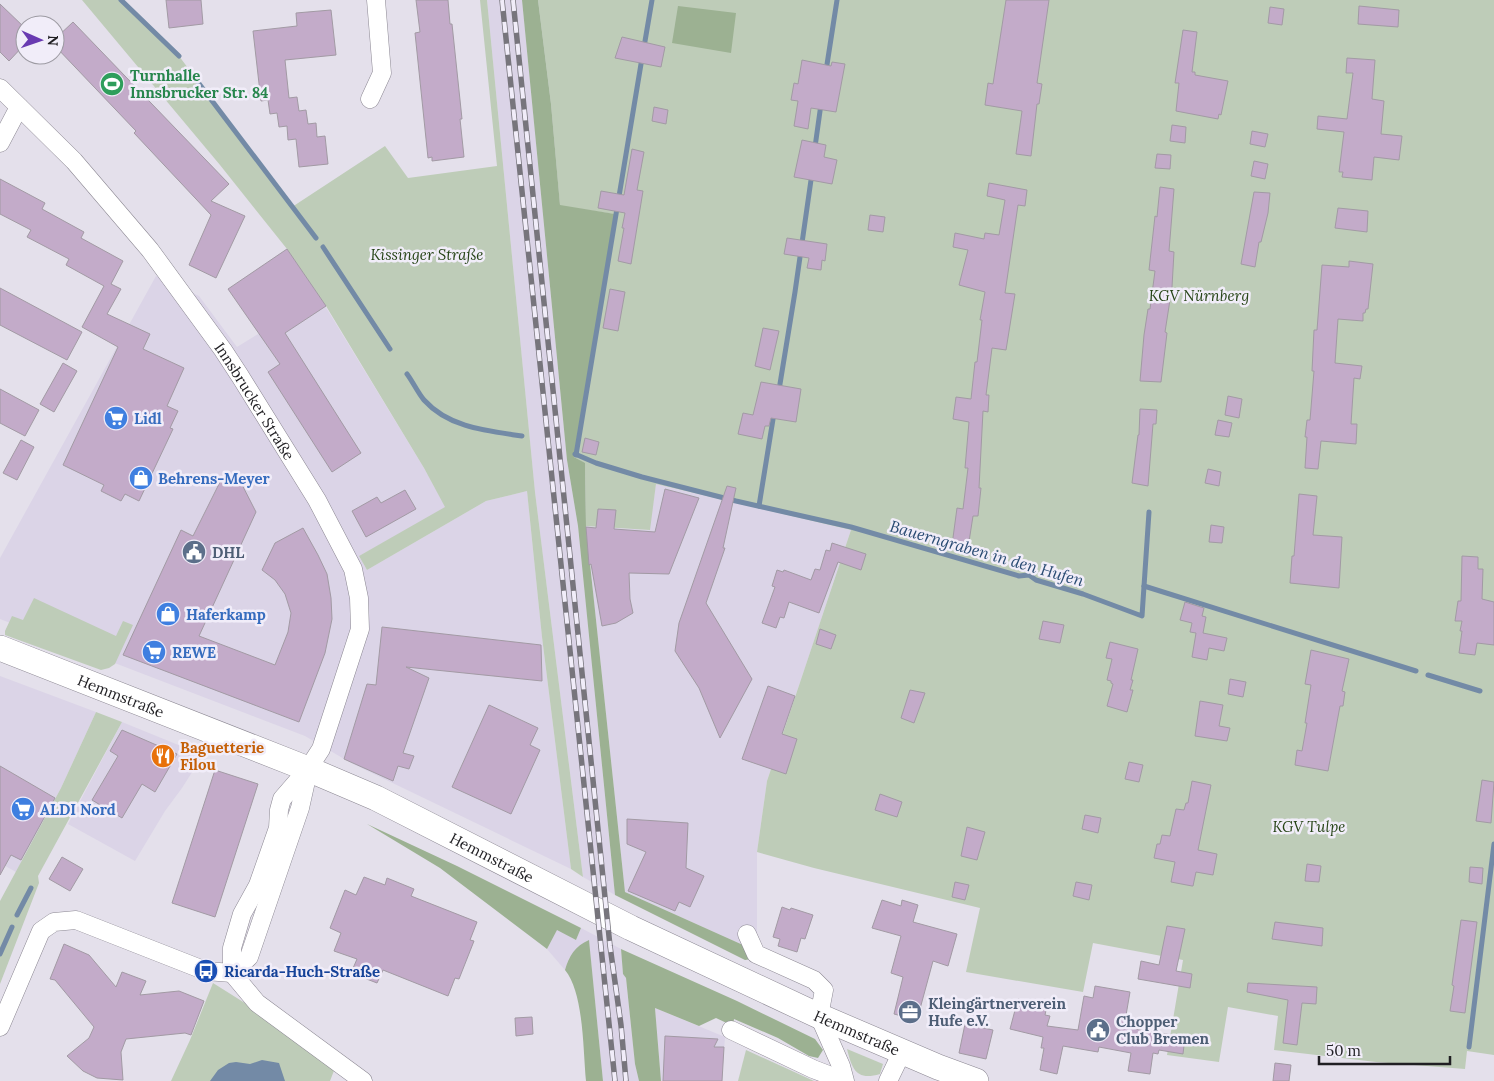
<svg xmlns="http://www.w3.org/2000/svg" width="1494" height="1081" font-family="Lora,serif">
<style>
.built{fill:#dbd4e7}
.green{fill:#beccb8}
.forest{fill:#9cb192}
.water{fill:#738aa6}
.lines{fill:none;stroke-linecap:round;stroke-linejoin:round}
.stream{stroke:#738aa6;stroke-width:5}
.building{fill:#c3abc9;stroke:#a29aa4}
.street-casing{stroke:#8b8792;stroke-width:19}
.secondary-casing{stroke:#8b8792;stroke-width:26}
.street{stroke:#fff;stroke-width:18}
.secondary{stroke:#fff;stroke-width:25}
.rail-casing{stroke:#77757c;stroke-width:5.5}
.rail{stroke:#f1edf9;stroke-width:4;stroke-dasharray:11;stroke-linecap:butt}
.labels{text-anchor:middle;dominant-baseline:central;stroke-width:5;stroke-linejoin:round;paint-order:stroke}
.leisure-label{font-size:15px;font-weight:bold;fill:#27864d;stroke:#f1edf9;text-anchor:start}
.park-label{font-size:15px;font-style:italic;fill:#264416;stroke:#f1edf9}
.street-label{font-size:15px;fill:#201f23;stroke:#f1edf9}
.shop-label{font-size:15px;font-weight:bold;fill:#366cbe;stroke:#f1edf9;text-anchor:start}
.service-label{font-size:15px;font-weight:bold;fill:#4e5e75;stroke:#f1edf9;text-anchor:start}
.food-label{font-size:15px;font-weight:bold;fill:#c56008;stroke:#f1edf9;text-anchor:start}
.transit-label{font-size:15px;font-weight:bold;fill:#164399;stroke:#f1edf9;text-anchor:start}
.water-label{font-size:16px;font-style:italic;fill:#294b73;stroke:#f1edf9}
</style>
<rect width="100%" height="100%" fill="#e4e0eb"/>
<g class="built">
<polygon points="487,0 522,0 567,460 578,526 615,895 583,877 535,492"/>
<polygon points="156,276 199,296 237,347 319,296 424,468 446,508 359,556 367,570 486,501 527,491 542,637 571,869 351,763 305,736 0,619 0,558"/>
<polygon points="656,484 851,530 767,781 757,852 757,942 743,945 625,892 586,526 649,530"/>
<polygon points="0,676 96,712 61,788 16,872 0,863"/>
<polygon points="122,722 203,755 182,788 165,811 135,861 68,824"/>
<polygon points="581,928 621,949 623,974 626,978 635,1064 639,1081 603,1081 589,941 569,958 565,970 547,949 557,929 576,940"/>
<polygon points="655,1008 725,1037 722,1081 661,1081"/>
</g>
<g class="green">
<polygon points="82,0 121,0 179,56 292,207 385,146 408,178 497,166 480,0 487,0 535,492 583,877 571,869 542,637 527,491 486,501 367,570 359,556 445,507 424,468 326,306 287,249 220,165"/>
<polygon points="538,0 1494,0 1494,1055 1467,1051 1465,1069 1376,1062 1274,1050 1278,1016 1228,1007 1219,1062 1167,1055 1183,960 1093,943 1083,992 966,972 980,908 814,868 757,852 767,781 851,530 656,484 650,530 586,526 585,464 574,457 579,436 614,214 560,206 551,104"/>
<polygon points="34,598 116,636 123,621 133,625 115,664 109,668 101,670 5,635 5,631 12,616 23,620"/>
<polygon points="96,712 122,722 38,876 39,883 0,984 0,901 61,788"/>
<polygon points="213,983 267,1017 335,1068 330,1081 171,1081 190,1040"/>
<path d="M 847,1049 L 883,1064 L 880,1074 C 856,1081 852,1069 847,1049 Z"/>
<polygon points="746,1050 814,1081 738,1081"/>
</g>
<g class="forest">
<polygon points="522,0 538,0 551,104 560,205 615,214 579,436 574,457 585,463 586,526 625,892 743,945 752,959 745,960 615,895 578,526 567,460"/>
<polygon points="678,6 736,13 731,53 672,43"/>
<polygon points="367,824 457,866 581,928 576,940 557,930 547,949 440,868"/>
<path d="M 589,940 L 603,1081 L 586,1081 C 583,1051 584,993 565,970 C 569,956 575,946 589,940 Z"/>
<polygon points="621,949 737,1001 815,1039 823,1050 818,1058 809,1056 778,1038 734,1019 733,1026 716,1018 699,1026 655,1008 661,1081 639,1081 635,1064 626,978 623,974"/>
</g>
<polygon class="water" points="262,1060 279,1063 285,1081 210,1081 218,1070 229,1063 236,1062 250,1064"/>
<g class="lines">
<g class="stream">
<polyline points="121,0 179,56"/>
<polyline points="644,47 652,0"/>
<polyline points="826,71 837,0"/>
<polyline points="197,81 316,238"/>
<polyline points="815,147 821,104"/>
<polyline points="323,247 390,349"/>
<path d="M 407,374 C 413,382 418,393 424,400 C 449,428 488,431 522,436"/>
<polyline points="779,390 795,292 812,173"/>
<polyline points="575,454 596,463 642,477 736,501 851,527 1019,576 1029,575 1036,580 1083,594 1142,616 1149,512"/>
<polyline points="576,455 642,58"/>
<polyline points="759,506 774,413"/>
<polyline points="1144,586 1416,671"/>
<polyline points="1428,675 1480,691"/>
<polyline points="17,915 31,888"/>
<polyline points="0,954 12,927"/>
<polyline points="1469,1047 1494,844"/>
</g>
</g>
<g class="building">
<polygon points="166,0 201,0 203,24 169,28"/>
<polygon points="416,0 448,0 450,24 452,24 462,119 460,119 464,157 432,161 432,157 428,158 415,33 420,32"/>
<polygon points="1006,0 1049,0 1037,83 1042,84 1039,104 1037,104 1031,156 1016,154 1022,111 985,105 988,83 993,84"/>
<polygon points="0,4 25,28 25,44 9,61 0,52"/>
<polygon points="1359,6 1399,10 1398,27 1358,24"/>
<polygon points="1270,7 1284,9 1282,25 1268,23"/>
<polygon points="331,10 336,55 285,60 289,98 297,97 299,111 306,110 308,124 316,123 317,137 325,136 328,164 299,167 296,139 288,140 287,126 279,127 277,113 270,114 268,100 261,101 253,31 297,26 296,13"/>
<polygon points="73,22 229,184 211,201 245,216 216,278 189,265 211,215 134,133 136,131 55,46 55,39"/>
<polygon points="1183,30 1197,32 1192,72 1195,72 1195,75 1228,81 1221,115 1219,114 1218,119 1176,111 1179,83 1175,83"/>
<polygon points="622,37 665,47 661,67 615,58"/>
<polygon points="1347,58 1375,60 1372,99 1384,101 1381,134 1402,136 1399,160 1374,157 1372,180 1342,177 1343,172 1339,172 1344,132 1317,129 1318,116 1347,119 1353,73 1346,73"/>
<polygon points="802,60 831,66 832,62 845,64 836,112 811,108 808,129 794,126 798,101 791,100 794,83 798,84"/>
<polygon points="654,107 668,110 666,124 652,121"/>
<polygon points="1172,125 1186,127 1185,143 1170,141"/>
<polygon points="1252,131 1268,134 1265,147 1250,144"/>
<polygon points="802,140 826,145 824,157 837,160 832,184 794,177"/>
<polygon points="632,149 644,152 637,190 643,191 631,264 618,261 624,228 622,228 625,213 598,208 601,191 624,195"/>
<polygon points="1157,154 1171,155 1170,169 1155,168"/>
<polygon points="1254,161 1268,164 1265,179 1251,176"/>
<polygon points="0,179 45,203 42,209 84,232 81,238 123,261 111,284 121,289 107,314 150,334 143,349 184,368 167,406 178,411 170,428 173,429 139,501 125,494 121,501 101,491 104,485 63,465 118,347 82,327 104,286 66,265 69,259 27,237 31,230 0,214"/>
<polygon points="989,183 1027,190 1025,206 1018,205 1005,293 1015,294 1006,350 992,348 986,395 989,395 988,412 983,411 979,488 981,488 978,516 973,516 968,548 952,545 957,508 963,509 968,468 965,468 969,422 953,419 956,397 971,399 975,362 977,362 982,320 980,320 985,292 959,285 968,250 953,247 955,233 984,239 985,233 999,235 1005,200 987,196"/>
<polygon points="1160,187 1174,189 1169,251 1174,252 1172,287 1165,332 1167,333 1161,382 1140,381 1144,335 1148,309 1150,309 1155,271 1149,270 1155,216 1157,217"/>
<polygon points="1254,192 1270,193 1268,213 1261,242 1259,242 1255,267 1241,264"/>
<polygon points="1338,208 1368,211 1367,232 1335,228"/>
<polygon points="870,215 885,217 883,232 868,230"/>
<polygon points="787,238 827,244 825,261 822,260 821,270 807,268 809,258 784,254"/>
<polygon points="287,249 326,306 285,333 361,453 332,472 268,372 280,364 228,289"/>
<polygon points="1349,261 1373,264 1368,309 1366,309 1365,313 1363,313 1363,321 1338,319 1335,363 1362,366 1360,379 1354,378 1351,424 1357,424 1356,444 1321,441 1318,469 1305,468 1307,437 1305,437 1307,420 1310,420 1314,371 1312,371 1314,330 1317,330 1322,265 1349,267"/>
<polygon points="0,288 82,332 67,360 0,325"/>
<polygon points="610,289 625,292 618,331 603,328"/>
<polygon points="763,328 779,331 770,370 755,366"/>
<polygon points="63,363 77,371 54,412 40,404"/>
<polygon points="761,382 801,389 796,422 771,418 769,426 765,426 762,439 738,434 743,413 753,415"/>
<polygon points="0,389 39,410 25,436 0,423"/>
<polygon points="1228,396 1242,399 1239,418 1225,415"/>
<polygon points="1140,409 1157,410 1156,424 1153,424 1148,486 1132,483 1138,435 1139,435"/>
<polygon points="1218,420 1232,423 1229,437 1215,435"/>
<polygon points="585,438 599,442 596,455 582,452"/>
<polygon points="21,440 34,447 17,480 3,473"/>
<polygon points="1208,469 1221,472 1219,486 1205,483"/>
<polygon points="236,473 256,512 199,636 275,665 288,632 291,613 285,594 275,580 262,570 275,543 303,528 318,555 327,574 331,598 332,619 325,653 299,722 123,655 181,530 193,536 220,482"/>
<polygon points="727,486 736,488 723,548 725,548 706,603 752,679 720,738 699,688 675,651 679,623"/>
<polygon points="665,489 699,498 669,574 629,573 630,599 633,613 616,623 602,626 591,564 589,565 586,527 596,528 598,509 616,510 614,529 655,532"/>
<polygon points="405,490 416,509 366,537 352,511 377,497 381,503"/>
<polygon points="1299,494 1317,496 1313,535 1342,537 1339,588 1290,583 1292,556 1294,556"/>
<polygon points="1211,525 1224,527 1222,543 1209,542"/>
<polygon points="832,543 866,554 861,570 838,562 819,613 789,602 784,618 780,617 776,628 762,623 775,587 772,586 777,570 783,572 784,570 811,580 815,569 820,570 826,550 830,551"/>
<polygon points="1462,556 1478,557 1478,569 1483,569 1482,599 1494,602 1494,645 1477,643 1475,655 1459,653 1462,631 1460,631 1462,621 1455,621 1458,601 1461,601"/>
<polygon points="1185,602 1204,608 1202,616 1206,617 1203,633 1227,638 1224,651 1209,648 1207,660 1192,657 1196,633 1190,632 1192,623 1180,620"/>
<polygon points="1043,621 1064,625 1060,643 1039,639"/>
<polygon points="382,627 541,645 542,681 406,667 429,678 403,753 414,756 409,769 398,766 393,781 344,759 367,684 376,685"/>
<polygon points="820,629 836,635 831,649 816,644"/>
<polygon points="1110,642 1138,649 1131,680 1133,680 1130,690 1133,690 1127,712 1107,706 1113,684 1111,683 1111,681 1107,680 1112,659 1106,658"/>
<polygon points="1311,650 1349,659 1342,691 1345,692 1343,706 1340,706 1328,771 1295,765 1297,750 1302,751 1307,723 1305,723 1311,685 1305,684"/>
<polygon points="1230,679 1246,682 1243,697 1228,694"/>
<polygon points="768,686 795,696 782,734 797,739 786,774 742,759"/>
<polygon points="910,690 925,693 914,723 901,718"/>
<polygon points="1200,701 1223,705 1219,726 1230,728 1227,741 1195,736"/>
<polygon points="489,705 538,728 530,745 540,750 511,814 452,787"/>
<polygon points="122,730 177,754 155,792 142,784 122,818 92,800 118,756 110,751"/>
<polygon points="1129,762 1143,765 1139,782 1125,779"/>
<polygon points="0,766 55,798 21,860 11,855 0,875"/>
<polygon points="215,770 258,784 215,917 172,903"/>
<polygon points="1482,780 1494,782 1491,823 1476,821"/>
<polygon points="1192,781 1211,785 1198,850 1217,854 1213,875 1196,872 1193,886 1192,886 1171,882 1175,862 1154,858 1157,844 1160,844 1162,835 1170,836 1176,809 1184,810 1186,803 1188,803"/>
<polygon points="880,794 902,802 897,817 875,810"/>
<polygon points="1085,815 1101,818 1098,833 1082,829"/>
<polygon points="627,819 688,823 686,868 704,876 690,907 679,902 675,911 628,891 646,852 627,844"/>
<polygon points="967,827 985,832 977,860 961,856"/>
<polygon points="62,857 83,869 70,891 49,879"/>
<polygon points="1307,864 1321,866 1319,882 1305,881"/>
<polygon points="1470,867 1483,868 1482,884 1469,882"/>
<polygon points="364,877 385,885 387,878 414,889 411,896 477,922 470,940 474,941 459,979 455,978 448,996 383,970 377,983 351,973 357,959 334,951 341,933 330,928 345,890 356,895"/>
<polygon points="955,882 969,885 965,900 952,897"/>
<polygon points="1076,882 1092,885 1089,900 1073,896"/>
<polygon points="882,900 901,906 902,900 918,905 913,922 957,934 948,966 933,961 917,1020 894,1014 903,977 891,973 901,936 872,928"/>
<polygon points="782,907 790,910 791,908 813,915 805,939 801,938 797,952 778,946 780,939 773,937"/>
<polygon points="1461,920 1477,922 1465,1013 1450,1011 1454,986 1452,985"/>
<polygon points="1275,922 1323,928 1322,946 1272,939"/>
<polygon points="1167,926 1185,929 1176,971 1192,974 1190,988 1138,979 1141,961 1159,965"/>
<polygon points="64,944 89,955 116,987 122,972 146,981 140,995 179,991 204,1001 191,1035 185,1033 126,1039 121,1052 123,1080 97,1078 83,1071 67,1056 89,1038 94,1027 55,980 50,979"/>
<polygon points="1248,983 1317,987 1316,1004 1302,1003 1297,1045 1283,1043 1288,1000 1247,992"/>
<polygon points="1095,986 1130,992 1124,1027 1185,1037 1183,1054 1159,1050 1158,1054 1153,1053 1150,1074 1128,1071 1131,1053 1099,1047 1098,1052 1063,1046 1057,1074 1040,1070 1044,1048 1041,1048 1043,1037 1010,1029 1018,999 1047,1006 1045,1015 1050,1016 1047,1026 1078,1030 1084,996 1093,998"/>
<polygon points="532,1017 533,1034 516,1036 515,1018"/>
<polygon points="965,1024 993,1030 986,1059 959,1053"/>
<polygon points="665,1036 718,1039 714,1047 724,1047 722,1081 663,1081"/>
<polygon points="1275,1063 1291,1065 1289,1081 1273,1081"/>
</g>
<g class="lines">
<g class="street-casing">
<g id="street">
<path id="s1" d="M 0,88 L 74,161 L 150,250 L 223,350 L 240,376 L 317,500 L 353,569 L 359,598 L 360,629 L 321,749 L 308,769 L 282,799 L 279,810 L 278,828 L 258,885 L 242,914 L 232,948 L 232,973"/>
<polyline points="370,99 382,73 376,0"/>
<polyline points="0,143 19,107"/>
<polyline points="747,934 756,954 814,980 824,990 819,1016 841,1066 845,1081"/>
<polyline points="232,973 257,1003 363,1081"/>
<polyline points="0,1027 41,931 54,922 76,920 206,971 232,973 249,957 300,808 308,772"/>
<polyline points="731,1030 813,1069 844,1081"/>
<polyline points="888,1081 902,1052"/>
</g>
</g>
<g class="secondary-casing">
<g id="secondary">
<path id="s2" d="M 0,648 L 308,769 L 376,798 L 631,928 L 819,1016 L 938,1067 L 976,1081"/>
</g>
</g>
<use href="#street" class="street"/>
<use href="#secondary" class="secondary"/>
<g class="rail-casing">
<g id="rail">
<polyline points="502,0 615,1081"/>
<polyline points="513,0 610,946 621,1025 626,1081"/>
</g>
</g>
<use href="#rail" class="rail"/>
</g>
<defs>
<g id="stadium-disc" transform="scale(1.25)"><circle r="9.5" fill="#2e9e5b" stroke="#f1edf9"/><path d="M0-5a6.5 5 0 1 0 0 10a6.5 5 0 1 0 0-10ZM-3.5-1.8h7v3.6h-7Z" fill="#fff"/></g>
<g id="supermarket-disc" transform="scale(1.25)"><circle r="9.5" fill="#3f7fe0" stroke="#f1edf9"/><path d="M-6-5.5h2.5l.6 2H6L4.5 2H-2.5L-4.4-4H-6ZM-1.5 3.2a1.3 1.3 0 1 0 .1 0ZM3 3.2a1.3 1.3 0 1 0 .1 0Z" fill="#fff"/></g>
<g id="shop-disc" transform="scale(1.25)"><circle r="9.5" fill="#3f7fe0" stroke="#f1edf9"/><path d="M-5-2.5h2.3a2.7 3.5 0 0 1 5.4 0H5L5.5 6h-11ZM-1.5-2.5h3a1.5 2.3 0 0 0-3 0Z" fill="#fff"/></g>
<g id="civic-disc" transform="scale(1.25)"><circle r="9.5" fill="#5c6f8a" stroke="#f1edf9"/><path d="M-.6-6.5H3V-4.5H.6V-3L4-1V1h2V6H-6V1h2V-1L-.6-3ZM-1.2 2.5V6h2.4V2.5Z" fill="#fff"/></g>
<g id="restaurant-disc" transform="scale(1.25)"><circle r="9.5" fill="#e8710a" stroke="#f1edf9"/><path d="M-5-6h1v4h1v-4h1v4h1v-4h1v5L-1.5 .5V6h-2V.5L-5-1ZM5-6V6H3V1.5H1.5Q1.5-4 5-6Z" fill="#fff"/></g>
<g id="bus-disc" transform="scale(1.25)"><circle r="9.5" fill="#1a4fb4" stroke="#f1edf9"/><path d="M-5-6H5V4H4V6H2V4H-2V6H-4V4H-5ZM-3.5-4V0h7V-4ZM-3.5 1.2v1.5H-2V1.2ZM2 1.2v1.5H3.5V1.2Z" fill="#fff"/></g>
<g id="office-disc" transform="scale(1.25)"><circle r="9.5" fill="#5c6f8a" stroke="#f1edf9"/><path d="M-6-3h4V-5.5h4V-3h4V5H-6ZM-1-4.5V-3h2v-1.5ZM-6 0V1H6V0Z" fill="#fff"/></g>
</defs>
<g fill-rule="evenodd">
<use href="#stadium-disc" x="112" y="84"/>
<use href="#supermarket-disc" x="116" y="418"/>
<use href="#shop-disc" x="141" y="478"/>
<use href="#civic-disc" x="194" y="552"/>
<use href="#shop-disc" x="168" y="614"/>
<use href="#supermarket-disc" x="154" y="652"/>
<use href="#restaurant-disc" x="163" y="756"/>
<use href="#supermarket-disc" x="23" y="809"/>
<use href="#bus-disc" x="206" y="971"/>
<use href="#office-disc" x="910" y="1012"/>
<use href="#civic-disc" x="1098" y="1030"/>
</g>
<g class="labels">
<g class="leisure-label">
<text x="130" y="75">Turnhalle<tspan x="130" dy="17">Innsbrucker Str. 84</tspan></text>
</g>
<g class="park-label">
<text x="427" y="254">Kissinger Straße</text>
<text x="1199" y="295">KGV Nürnberg</text>
<text x="1309" y="826">KGV Tulpe</text>
</g>
<g class="street-label">
<text stroke="none"><textPath href="#s1" startOffset="405">Innsbrucker Straße</textPath></text>
<text stroke="none"><textPath href="#s2" startOffset="130">Hemmstraße</textPath></text>
<text stroke="none"><textPath href="#s2" startOffset="535">Hemmstraße</textPath></text>
<text stroke="none"><textPath href="#s2" startOffset="940">Hemmstraße</textPath></text>
</g>
<g class="shop-label">
<text x="134" y="418">Lidl</text>
<text x="158" y="478">Behrens-Meyer</text>
<text x="186" y="614">Haferkamp</text>
<text x="172" y="652">REWE</text>
<text x="40" y="809">ALDI Nord</text>
</g>
<g class="service-label">
<text x="212" y="552">DHL</text>
<text x="928" y="1003">Kleingärtnerverein<tspan x="928" dy="17">Hufe e.V.</tspan></text>
<text x="1116" y="1021">Chopper<tspan x="1116" dy="17">Club Bremen</tspan></text>
</g>
<g class="food-label">
<text x="180" y="747">Baguetterie<tspan x="180" dy="17">Filou</tspan></text>
</g>
<g class="transit-label">
<text x="224" y="971">Ricarda-Huch-Straße</text>
</g>
<g class="water-label">
<text transform="translate(987 553) rotate(16)">Bauerngraben in den Hufen</text>
</g>
</g>
<g transform="translate(40 40) rotate(92)"><circle r="24" fill="#f1edf9" stroke="#9d9ba3"/>
<path d="M0-4L9 19L0 12L-9 19Z" fill="#693ab1"/>
<text y="-8" font-size="14" font-weight="bold" text-anchor="middle" fill="#201f23">N</text>
</g>
<path d="M1319 1056v8h131v-8" fill="none" stroke="#201f23" stroke-width="2.5"/>
<text x="1326" y="1056" font-size="15" fill="#201f23" stroke="#f1edf9" stroke-width="4" paint-order="stroke">50 m</text>
</svg>
